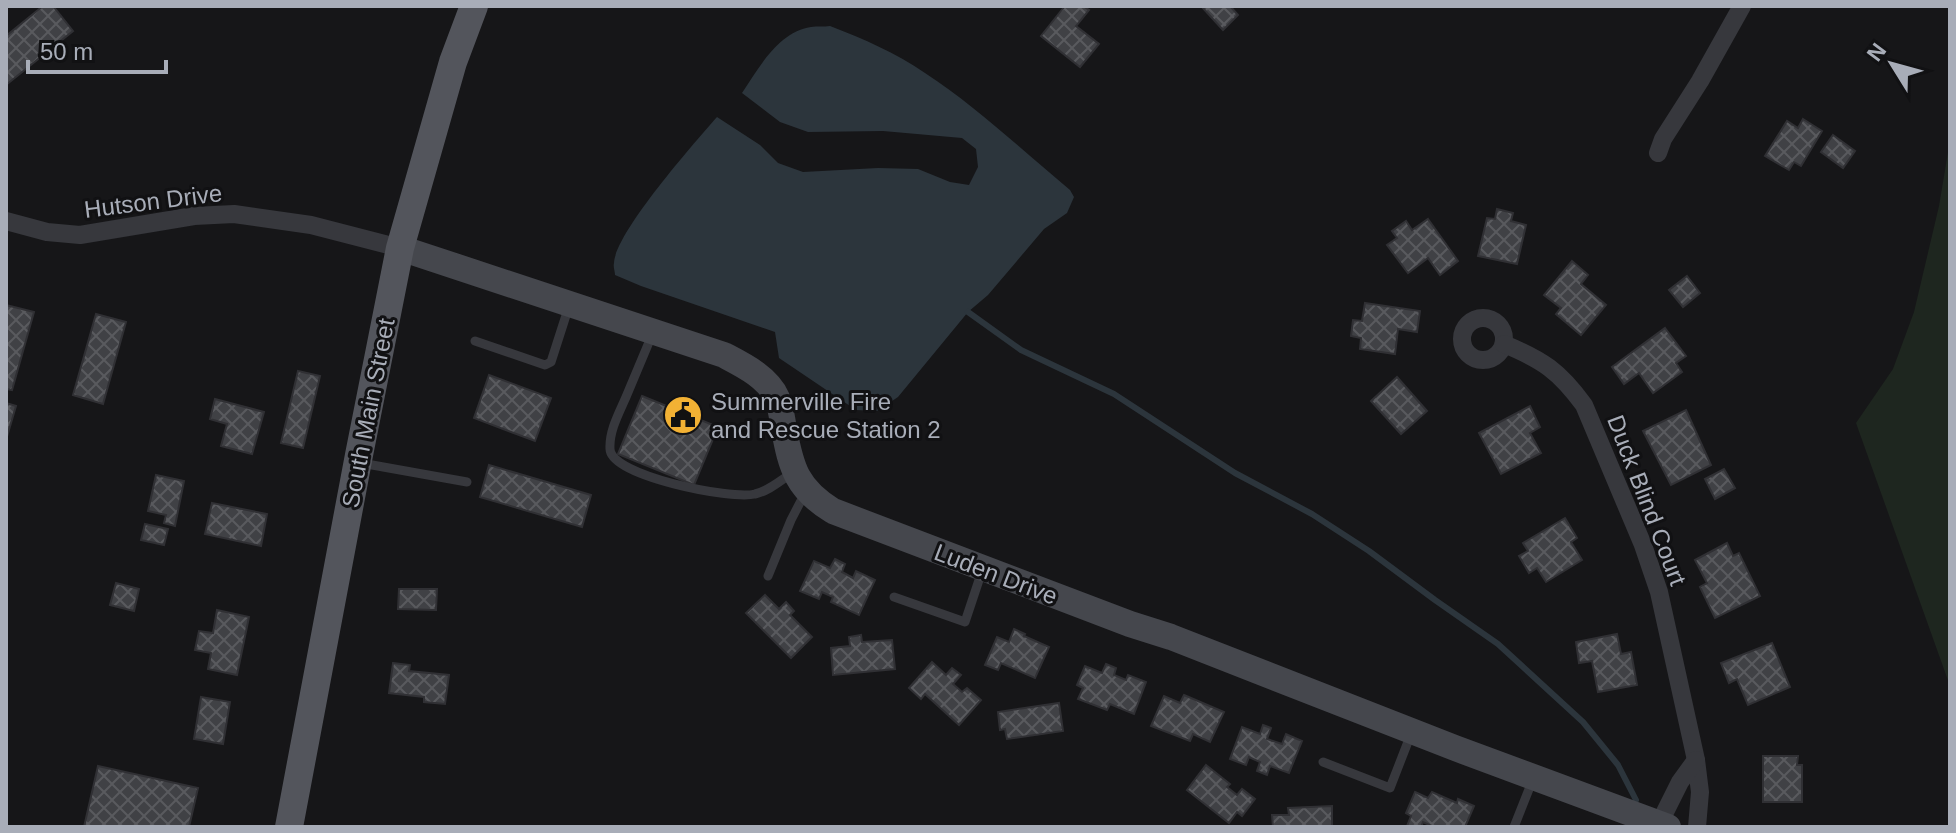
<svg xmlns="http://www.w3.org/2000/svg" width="1956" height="833" font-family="Helvetica,sans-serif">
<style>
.grass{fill:#1e261f}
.water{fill:#2c353c}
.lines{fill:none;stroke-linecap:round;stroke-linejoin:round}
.stream{stroke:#2c353c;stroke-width:6}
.building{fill:url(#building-cross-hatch);stroke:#303034;stroke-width:2}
.lane{stroke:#37383d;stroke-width:9}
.street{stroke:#37383d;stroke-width:18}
.secondary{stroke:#45474d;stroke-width:26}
.primary{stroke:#53555c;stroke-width:28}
.labels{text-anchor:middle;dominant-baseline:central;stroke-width:6;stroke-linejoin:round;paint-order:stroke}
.street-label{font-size:24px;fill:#a8adb8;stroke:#111113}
.poi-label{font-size:24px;fill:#a8adb8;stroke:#111113;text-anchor:start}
</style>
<defs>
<pattern id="building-cross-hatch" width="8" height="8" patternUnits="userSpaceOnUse" patternTransform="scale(2)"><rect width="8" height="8" fill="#404145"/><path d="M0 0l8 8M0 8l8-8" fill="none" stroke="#595a5e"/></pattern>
</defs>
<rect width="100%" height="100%" fill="#161618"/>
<polygon class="grass" points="1950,140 1950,686 1856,423 1893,369 1914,312 1939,206"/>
<path class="water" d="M 830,26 C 864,39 896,53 925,73 C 977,107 1023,151 1070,190 L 1074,197 L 1067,213 L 1044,229 L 988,295 L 968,312 L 898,397 L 877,411 L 856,410 L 779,358 L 775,332 L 641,286 L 615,275 C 615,271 613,267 614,263 C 615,233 695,142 717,117 L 760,145 L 778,163 L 803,172 L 878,168 L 918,169 L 950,182 L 969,185 L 978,167 L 976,149 L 962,138 L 883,131 L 808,132 L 780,122 L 742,93 C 759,68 778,32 811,27 C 817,26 824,27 830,26 Z"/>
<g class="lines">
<polyline class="stream" points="968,312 1021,350 1114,394 1235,473 1312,514 1369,551 1435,600 1498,644 1583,722 1618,765 1636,800"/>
</g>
<g class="building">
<polygon points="43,6 53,6 73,31 6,85 6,36"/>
<polygon points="1065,6 1083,6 1089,10 1076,26 1099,44 1080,67 1041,36"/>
<polygon points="1201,6 1230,6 1238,15 1223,30"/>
<polygon points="1803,119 1822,131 1801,166 1794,162 1789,170 1765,156 1787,121 1798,128"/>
<polygon points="1833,135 1855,151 1843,168 1821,152"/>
<polygon points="1497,209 1513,213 1511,221 1526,225 1517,264 1478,256 1487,218 1495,219"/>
<polygon points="1428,219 1458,261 1440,275 1428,258 1408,273 1387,245 1397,238 1392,231 1406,221 1412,230"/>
<polygon points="1572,261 1588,275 1581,284 1606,305 1581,335 1556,314 1561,308 1544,295"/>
<polygon points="1687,276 1700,293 1683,307 1669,290"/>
<polygon points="1365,303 1420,311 1417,332 1398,329 1395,354 1360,349 1361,338 1351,336 1353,320 1362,321"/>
<polygon points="6,305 34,312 12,390 6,389"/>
<polygon points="96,314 126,322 103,404 73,395"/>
<polygon points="1665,328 1686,356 1676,363 1682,372 1653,393 1639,373 1624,384 1612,367"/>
<polygon points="298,371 320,376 303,448 281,443"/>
<polygon points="489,375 551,398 535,441 474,418"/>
<polygon points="1397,377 1427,411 1401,434 1371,401"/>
<polygon points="642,396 718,427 694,485 618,454"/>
<polygon points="215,399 264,412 252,454 221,446 227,424 210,419"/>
<polygon points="6,403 16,406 6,440"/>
<polygon points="1530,406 1540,427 1530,433 1541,453 1501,474 1479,433"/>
<polygon points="1686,410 1711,465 1671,485 1643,431"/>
<polygon points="489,465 591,495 582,527 480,497"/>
<polygon points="1724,469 1735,488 1715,499 1705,479"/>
<polygon points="156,475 184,481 175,526 164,523 166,515 148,511"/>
<polygon points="212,503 267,514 261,546 205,534"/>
<polygon points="1565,518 1577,538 1571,542 1582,560 1546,582 1537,568 1529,573 1519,556 1528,551 1523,543"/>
<polygon points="145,524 168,529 164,545 141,540"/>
<polygon points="1727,543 1733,556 1739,553 1760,596 1715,618 1700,587 1707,583 1695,560"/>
<polygon points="835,559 845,564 842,572 853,578 856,571 875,580 859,615 831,602 833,597 822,592 819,599 800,591 814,561 830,568"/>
<polygon points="116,583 139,589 134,611 110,605"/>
<polygon points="399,589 437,589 436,610 398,609"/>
<polygon points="765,595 779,609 786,602 794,611 790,615 812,637 791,658 746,613"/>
<polygon points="217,610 249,617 237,675 208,669 211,653 195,650 199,631 213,633"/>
<polygon points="1014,629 1025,634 1024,636 1049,647 1035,678 1001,663 998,670 985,665 997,637 1009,642"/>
<polygon points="1617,634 1621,654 1631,652 1637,685 1598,692 1592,661 1579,663 1576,642"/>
<polygon points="861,635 862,642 892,640 895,669 833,675 831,648 850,646 849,637"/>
<polygon points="1772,643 1790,687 1748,705 1737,679 1729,683 1721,663"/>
<polygon points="932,662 946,675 952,668 961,675 953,684 962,692 967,688 981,700 959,725 925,694 921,699 909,688"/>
<polygon points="393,663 410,665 409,671 449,675 445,704 424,702 424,697 389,693"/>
<polygon points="1106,664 1116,668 1114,675 1126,680 1128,675 1146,682 1134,714 1110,704 1107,710 1078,699 1083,688 1077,685 1085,666 1102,673"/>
<polygon points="1184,695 1224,712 1210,742 1193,734 1190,741 1151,726 1164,696 1180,703"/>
<polygon points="201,697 230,702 223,744 194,739"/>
<polygon points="1059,703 1063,731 1007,739 1005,729 1000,730 998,712"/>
<polygon points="1263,725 1271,728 1267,739 1282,744 1286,734 1302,741 1289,773 1270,766 1267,775 1257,771 1260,762 1249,757 1246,765 1230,759 1242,727 1260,734"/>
<polygon points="1763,756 1798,756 1797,765 1802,765 1802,802 1763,802"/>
<polygon points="1206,765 1230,784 1227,787 1237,795 1242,789 1255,799 1242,816 1237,812 1229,823 1187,790"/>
<polygon points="98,766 198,788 189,827 84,827"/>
<polygon points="1415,792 1428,798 1432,792 1457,803 1458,799 1474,806 1465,827 1434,827 1423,822 1421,827 1407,826 1411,816 1406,813"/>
<polygon points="1332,806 1332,827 1273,827 1272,815 1289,815 1288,808"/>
</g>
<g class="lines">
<g class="lane">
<path d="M 652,335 C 643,356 635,376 626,397 C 619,413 609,431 610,449 C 611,476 731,500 755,494 C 769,491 781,480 792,473"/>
<polyline points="475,341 545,365 551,362 569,306"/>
<polyline points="361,463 467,482"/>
<polyline points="768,576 791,520 805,493"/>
<polyline points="894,597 965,622 982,571"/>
<polyline points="1323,762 1390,788 1411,734"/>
<polyline points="1514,827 1533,779"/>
</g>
<g class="street">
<polyline points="1658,153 1663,139 1700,81 1742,6"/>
<polyline points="6,221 47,232 80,235 194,216 234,214 311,225 400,248"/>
<circle cx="1483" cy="339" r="21"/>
<path d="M 1504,344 C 1543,360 1559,371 1584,405 L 1643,545 L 1659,592 L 1696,760 L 1700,792 L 1697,827"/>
<polyline points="1659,824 1680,782 1696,760"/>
</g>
<path class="secondary" d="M 400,248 L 724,355 C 743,365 768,377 777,398 C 781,407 782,419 784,429 C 791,468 797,489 833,511 L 1130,624 L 1171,637 L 1455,748 L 1668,827"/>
<polyline class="primary" points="289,827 359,455 400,248 453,62 474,6"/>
</g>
<defs>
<g id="civic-disc" transform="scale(2)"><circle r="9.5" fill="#f2b134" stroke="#111113"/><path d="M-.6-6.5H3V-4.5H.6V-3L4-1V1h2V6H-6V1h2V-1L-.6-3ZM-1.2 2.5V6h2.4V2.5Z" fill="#111"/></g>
</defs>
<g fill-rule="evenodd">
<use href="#civic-disc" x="683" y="415"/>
</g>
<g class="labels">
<g class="street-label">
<text transform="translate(153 201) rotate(-7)">Hutson Drive</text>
<text transform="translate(368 413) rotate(-79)">South Main Street</text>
<text transform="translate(1647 500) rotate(69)">Duck Blind Court</text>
<text transform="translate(996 574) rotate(21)">Luden Drive</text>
</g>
<g class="poi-label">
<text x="711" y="401">Summerville Fire<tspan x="711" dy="28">and Rescue Station 2</tspan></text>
</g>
</g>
<rect width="1956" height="833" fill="none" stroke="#a8adb8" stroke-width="16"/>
<g transform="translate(1892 64) rotate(307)" stroke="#111113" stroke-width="6" paint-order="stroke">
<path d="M0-6L14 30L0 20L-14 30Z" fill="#a8adb8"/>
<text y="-12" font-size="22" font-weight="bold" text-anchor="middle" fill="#a8adb8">N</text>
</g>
<path d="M28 60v12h138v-12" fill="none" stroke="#a8adb8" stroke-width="4"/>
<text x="40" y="60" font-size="24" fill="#a8adb8" stroke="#111113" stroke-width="6" paint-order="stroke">50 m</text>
</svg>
